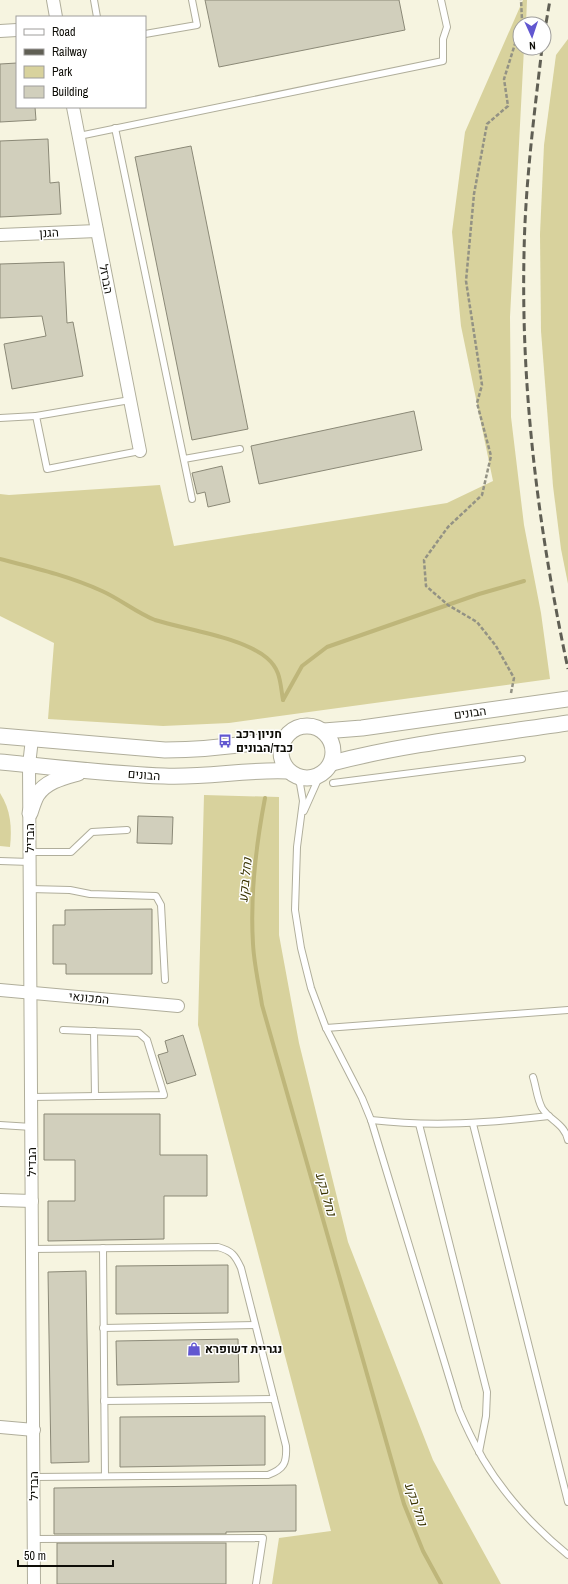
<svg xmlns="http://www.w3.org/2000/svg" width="568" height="1584" font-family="'Archivo Narrow',Heebo,sans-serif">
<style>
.green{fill:#d8d29d}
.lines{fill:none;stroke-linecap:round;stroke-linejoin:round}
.stream{stroke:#beb67a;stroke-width:4}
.building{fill:#d1cfbc;stroke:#8b8977}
.service-casing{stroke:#b0ae9b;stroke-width:8}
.minor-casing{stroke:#b0ae9b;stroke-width:14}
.tertiary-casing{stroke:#b0ae9b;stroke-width:17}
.path{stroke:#939284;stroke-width:2.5;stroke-dasharray:4 2;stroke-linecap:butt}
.service{stroke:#fff;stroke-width:6}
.minor{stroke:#fff;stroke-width:12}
.tertiary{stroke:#fff;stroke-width:15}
.rail{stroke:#605f54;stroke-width:3;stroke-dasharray:8 4;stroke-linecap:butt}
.labels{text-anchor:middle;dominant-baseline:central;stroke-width:3;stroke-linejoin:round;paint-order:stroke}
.street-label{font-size:12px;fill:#0e0d07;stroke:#fff}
.poi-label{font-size:12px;font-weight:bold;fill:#0e0d07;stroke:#fff;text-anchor:start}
.water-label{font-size:13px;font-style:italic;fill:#393300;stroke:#fff}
</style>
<rect width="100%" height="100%" fill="#f6f4e0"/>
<g class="green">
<polygon points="523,0 527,0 526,24 520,24 520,48 524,48 510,317 511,417 524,525 541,613 550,679 229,723 163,726 48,719 54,643 0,616 0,494 9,495 160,485 174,546 447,503 493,481 461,326 452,232 465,132"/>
<polygon points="568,39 568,584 561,549 553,486 541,331 540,234 544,145 556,55"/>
<path d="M 0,793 C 11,810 12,828 10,847 L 0,846 Z"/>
<polygon points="204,795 279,797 279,935 299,1043 348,1242 433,1460 501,1584 272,1584 279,1538 331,1531 198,1025"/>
</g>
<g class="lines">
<g class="stream">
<path d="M 0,559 C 35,568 69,576 102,591 C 120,599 137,613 155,620 C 187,630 242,637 267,658 C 281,670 280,683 283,700"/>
<polyline points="283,700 302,666 327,647 479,594 524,581"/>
<path d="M 265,798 C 256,845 250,896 253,944 C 254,964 259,985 262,1005 L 404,1504 L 423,1551 L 441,1584"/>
</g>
</g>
<g class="building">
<polygon points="205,0 399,0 405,30 219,67"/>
<polygon points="17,63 17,107 35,107 36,120 0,122 0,64"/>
<polygon points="48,139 50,183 59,182 61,214 0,217 0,141"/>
<polygon points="191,146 248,429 192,440 135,157"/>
<polygon points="64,262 67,323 73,322 83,376 12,389 4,344 46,336 42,316 0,318 0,264"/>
<polygon points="414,411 422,450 259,484 251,446"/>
<polygon points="222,466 230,502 208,507 205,492 197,494 192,473"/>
<polygon points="138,816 173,817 172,844 137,843"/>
<polygon points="152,909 152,974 66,974 66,964 53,964 53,925 65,925 65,910"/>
<polygon points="183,1035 196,1075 167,1084 158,1055 168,1052 165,1041"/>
<polygon points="44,1114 160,1114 160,1155 207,1155 207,1196 164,1196 164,1239 48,1241 48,1201 75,1201 75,1160 44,1160"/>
<polygon points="228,1265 228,1313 116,1314 116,1266"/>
<polygon points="86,1271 89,1462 51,1463 48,1272"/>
<polygon points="238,1339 239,1382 117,1385 116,1341"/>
<polygon points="265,1416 265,1465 120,1467 120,1417"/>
<polygon points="296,1485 296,1531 226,1532 226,1534 54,1534 54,1488"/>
<rect x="57" y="1543" width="169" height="41"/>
</g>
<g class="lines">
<g class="service-casing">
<g id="service">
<polyline points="94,0 97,17"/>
<polyline points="145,34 197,25 192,0"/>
<polyline points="115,128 192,499"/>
<polyline points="79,136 443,61 443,39 447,27 441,0"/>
<polyline points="130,400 36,416 47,469 140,451"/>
<polyline points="0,418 36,416"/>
<polyline points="184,459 240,449"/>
<path d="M 295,776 L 300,784 L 303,801 L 297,847 L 295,910 L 301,948 L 311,988 L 326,1028 L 362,1098 L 371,1120 L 459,1410 C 466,1427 474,1443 483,1459 C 505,1496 535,1528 568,1555"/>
<polyline points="333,783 522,759"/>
<polyline points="304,811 320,775"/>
<polyline points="30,852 71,852 92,832 127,830"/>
<polyline points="0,861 30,862"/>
<polyline points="30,889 70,890 90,894 156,896 161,905 165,980"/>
<polyline points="326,1028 568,1010"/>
<polyline points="94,1031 95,1096"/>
<path d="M 533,1077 C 536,1086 537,1099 542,1108 C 550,1121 564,1123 568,1140"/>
<polyline points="32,1097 164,1095 147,1040 139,1033 63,1030"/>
<path d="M 371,1120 C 433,1127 488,1123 549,1116"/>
<polyline points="419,1124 487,1392 486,1416 479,1452"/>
<polyline points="473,1124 568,1502"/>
<polyline points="0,1125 32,1127"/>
<polyline points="103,1248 105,1476"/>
<path d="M 32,1249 L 218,1247 C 232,1251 235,1255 241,1268 L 286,1446 C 287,1463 284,1469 268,1475 L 34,1477"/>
<polyline points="103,1328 255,1325"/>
<polyline points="104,1401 274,1399"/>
<polyline points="34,1539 263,1538 256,1584"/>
</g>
</g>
<g class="minor-casing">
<g id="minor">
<polyline points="53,0 56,17"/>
<polyline points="0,31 17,30"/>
<polyline points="73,107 140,451"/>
<polyline points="0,235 97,231"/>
<polyline points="32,739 29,765 34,1584"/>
<polyline points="0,990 178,1006"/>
<polyline points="0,1200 32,1201"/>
<polyline points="0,1427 34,1430"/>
</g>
</g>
<g class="tertiary-casing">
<g id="tertiary">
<circle cx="307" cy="752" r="26"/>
<polyline points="324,731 362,728 568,699"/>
<path d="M 0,736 L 165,750 C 206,750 245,745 285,738"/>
<path d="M 0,762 C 54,767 109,774 164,776 C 206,778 247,769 288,771"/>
<path d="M 332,763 C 409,743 489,735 568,723"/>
<path d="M 30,813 C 32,807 34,800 37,795 C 46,781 64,777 78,773"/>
</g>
</g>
<g class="path">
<polyline points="521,24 522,20 521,0"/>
<polyline points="511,693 514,678 496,646 477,622 448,605 426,586 424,560 448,527 482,495 491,456 477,403 482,385 466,281 474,194 487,124 508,106 504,79 520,28"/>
</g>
<use href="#service" class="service"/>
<use href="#minor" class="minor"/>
<use href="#tertiary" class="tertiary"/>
<g class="rail">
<polyline points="544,35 550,0"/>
<path d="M 542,48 C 534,116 525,186 524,255 C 521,394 539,533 568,669"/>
</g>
</g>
<defs>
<g id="bus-bare" transform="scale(1.08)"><path d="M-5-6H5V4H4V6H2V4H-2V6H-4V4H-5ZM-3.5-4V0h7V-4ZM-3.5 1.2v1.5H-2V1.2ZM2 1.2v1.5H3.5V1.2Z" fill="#6157d0" stroke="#fff" stroke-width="2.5" paint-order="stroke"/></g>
<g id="shop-bare" transform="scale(1.08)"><path d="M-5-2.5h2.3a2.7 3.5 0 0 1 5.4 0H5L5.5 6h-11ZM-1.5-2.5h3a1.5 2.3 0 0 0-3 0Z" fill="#6157d0" stroke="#fff" stroke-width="2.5" paint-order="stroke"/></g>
</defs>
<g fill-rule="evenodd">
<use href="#bus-bare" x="225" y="741"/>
<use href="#shop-bare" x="194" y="1349"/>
</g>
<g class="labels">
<g class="street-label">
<text transform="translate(49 233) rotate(-3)">הגנן</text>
<text transform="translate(106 279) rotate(79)">הברזל</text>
<text transform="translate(470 713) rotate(-8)">הבונים</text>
<text transform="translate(144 775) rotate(4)">הבונים</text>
<text transform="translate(30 838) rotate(-90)">הבדיל</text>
<text transform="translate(89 998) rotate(5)">המכונאי</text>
<text transform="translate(32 1162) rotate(-90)">הבדיל</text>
<text transform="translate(34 1486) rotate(-90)">הבדיל</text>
</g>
<g class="poi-label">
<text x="236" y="734">חניון רכב<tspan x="236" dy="14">כבד/הבונים</tspan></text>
<text x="205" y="1349">נגריית דשופרא</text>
</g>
<g class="water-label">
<text transform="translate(245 880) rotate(-84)">נחל בקע</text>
<text transform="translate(326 1194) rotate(74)">נחל בקע</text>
<text transform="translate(416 1504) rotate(71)">נחל בקע</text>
</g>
</g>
<rect x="16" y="16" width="130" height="92" fill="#ffffff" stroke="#9f9e9c"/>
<rect x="24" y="29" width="20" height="6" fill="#ffffff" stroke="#9f9e9c"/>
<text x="52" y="36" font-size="12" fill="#0e0d07">Road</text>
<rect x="24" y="49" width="20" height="6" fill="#605f54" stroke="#9f9e9c"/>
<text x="52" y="56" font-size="12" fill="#0e0d07">Railway</text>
<rect x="24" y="66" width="20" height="12" fill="#d8d29d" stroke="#9f9e9c"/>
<text x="52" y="76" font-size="12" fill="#0e0d07">Park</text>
<rect x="24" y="86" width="20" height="12" fill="#d1cfbc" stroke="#9f9e9c"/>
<text x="52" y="96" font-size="12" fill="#0e0d07">Building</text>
<g transform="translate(532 36) rotate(177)"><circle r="19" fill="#ffffff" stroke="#9f9e9c"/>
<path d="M0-3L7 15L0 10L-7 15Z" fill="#6157d0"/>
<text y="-6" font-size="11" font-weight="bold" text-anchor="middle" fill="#0e0d07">N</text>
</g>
<path d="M18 1560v6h95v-6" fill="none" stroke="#0e0d07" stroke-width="2"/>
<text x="24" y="1560" font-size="12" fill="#0e0d07" stroke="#ffffff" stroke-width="3" paint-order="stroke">50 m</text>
</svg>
